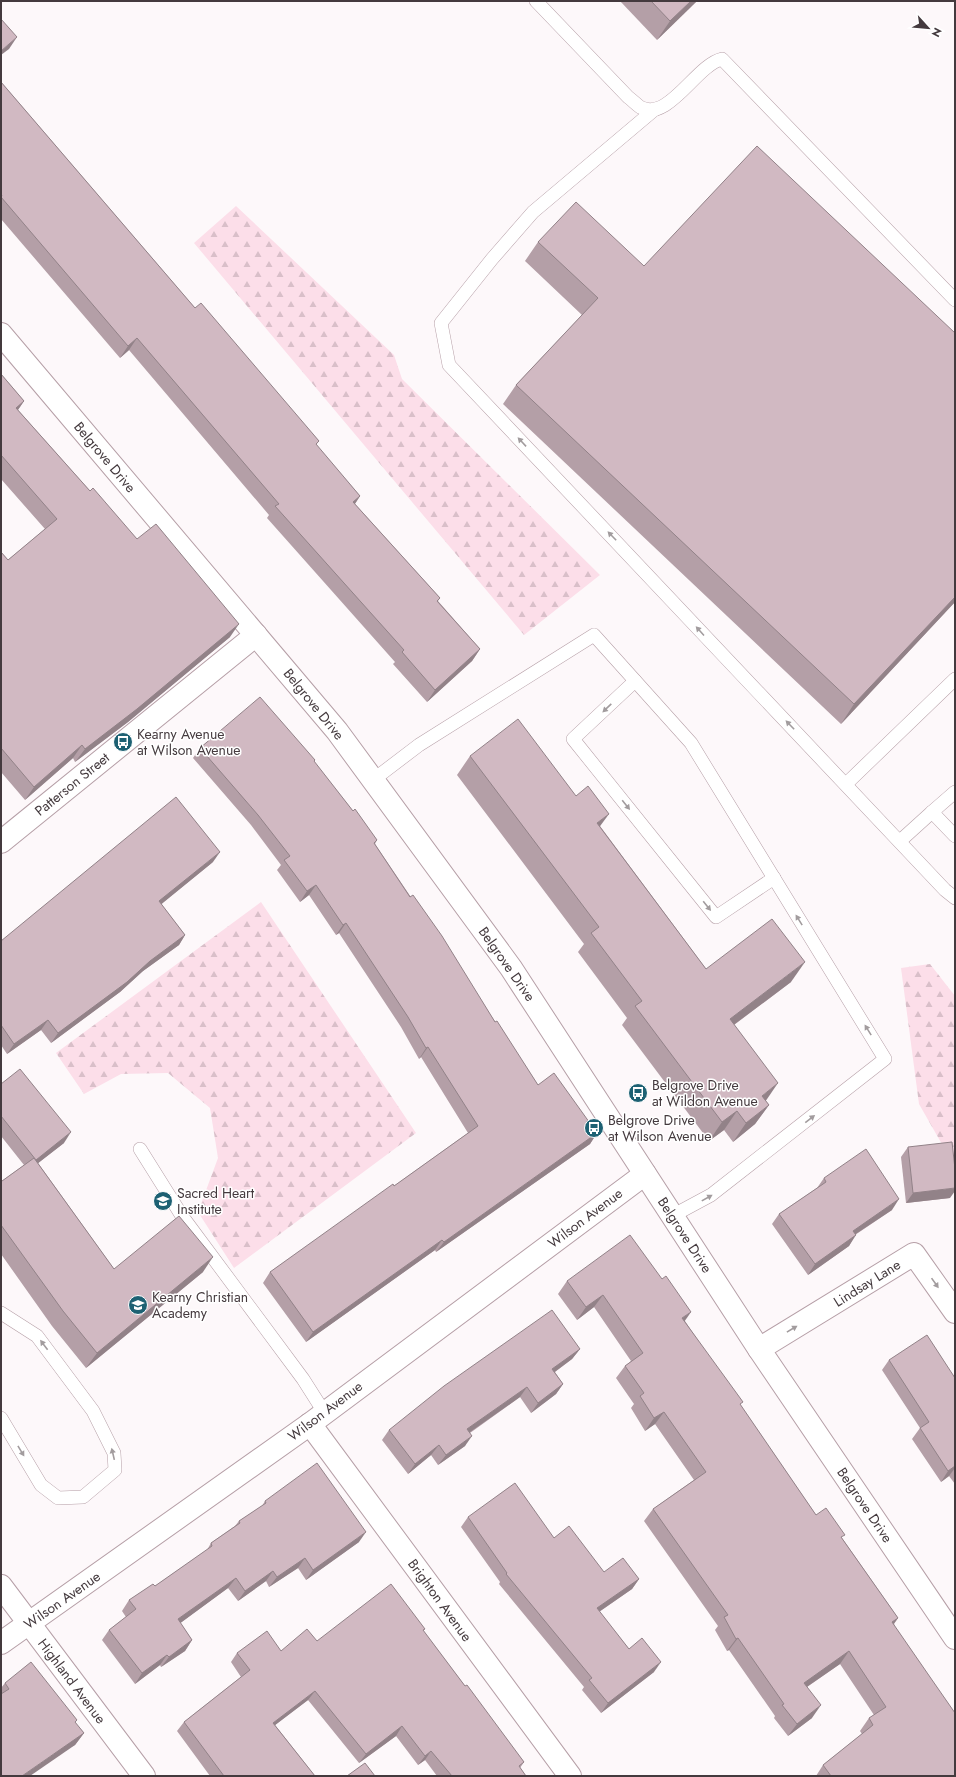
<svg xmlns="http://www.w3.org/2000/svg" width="956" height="1777" font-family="Jost,sans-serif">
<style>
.forest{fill:url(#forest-firs)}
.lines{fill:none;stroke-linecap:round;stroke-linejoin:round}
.lane-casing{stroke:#b69fa7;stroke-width:14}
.street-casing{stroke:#b69fa7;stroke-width:24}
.secondary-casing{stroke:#b69fa7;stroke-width:24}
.lane{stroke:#fff;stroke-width:13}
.street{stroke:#fff;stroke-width:22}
.secondary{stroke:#fff;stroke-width:22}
.wall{fill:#b49fa7}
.shaded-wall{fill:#928288}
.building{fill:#d1b9c2;stroke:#928288}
.oneway{fill:#a29c9e}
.labels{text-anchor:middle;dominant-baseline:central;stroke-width:3;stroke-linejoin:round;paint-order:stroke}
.street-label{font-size:14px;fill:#443a3e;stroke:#fff}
.poi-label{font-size:14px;fill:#443a3e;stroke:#fff;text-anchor:start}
</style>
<defs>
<pattern id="forest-firs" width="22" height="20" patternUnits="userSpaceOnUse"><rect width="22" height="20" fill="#fcdee9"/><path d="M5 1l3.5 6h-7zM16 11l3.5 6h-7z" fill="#d9bfc9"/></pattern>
</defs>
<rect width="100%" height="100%" fill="#fdf8fa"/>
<g class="forest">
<polygon points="236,206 394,355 402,379 600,575 524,635 194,243"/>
<polygon points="261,902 416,1133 234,1268 198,1212 218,1158 210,1108 168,1073 121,1074 84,1094 56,1053"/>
<polygon points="930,964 955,996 955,1167 919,1104 901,968"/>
</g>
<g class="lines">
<g class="lane-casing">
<g id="lane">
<path d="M 536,1 L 628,97 C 632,100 636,104 640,107 C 668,123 696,65 722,59 L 955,300"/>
<polyline points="654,110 533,212 492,259 441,323 449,365 945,890 955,898"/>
<polyline points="635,681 573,739 716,917 774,878"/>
<polyline points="373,780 419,745 594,635 691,743 885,1059 711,1195 672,1216"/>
<polyline points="846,784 955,679"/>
<polyline points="955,792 932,812 955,836"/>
<polyline points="900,841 932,812"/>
<polyline points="140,1149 182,1216 303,1379 324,1412"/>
<polyline points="1,1313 37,1336 93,1411 114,1453 115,1470 83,1497 58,1498 41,1485 1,1418"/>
</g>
</g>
<g class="street-casing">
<g id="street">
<polyline points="1,842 256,635"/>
<polyline points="759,1349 914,1254 955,1312"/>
<polyline points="310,1424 570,1776"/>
<polyline points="1,1586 144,1776"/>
<polyline points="1,1643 310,1424 645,1174"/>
</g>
</g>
<g class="secondary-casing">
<polyline id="secondary" points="1,334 337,731 511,968 759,1349 955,1638"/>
</g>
<use href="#lane" class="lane"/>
<use href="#street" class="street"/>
<use href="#secondary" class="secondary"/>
</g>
<g class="wall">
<polygon points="620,1 697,1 657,40"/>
<polygon points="1,82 195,308 319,441 316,445 360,496 355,504 440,598 438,601 480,649 472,661 427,702 393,664 395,662 267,518 269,515 129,350 120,358 1,219"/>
<polygon points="538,242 644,266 955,333 955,602 841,724 503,404 516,385 582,315 525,261"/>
<polygon points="1,374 24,401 18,410 90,491 137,539 230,637 128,722 75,762 73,758 25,800 1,772 1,552 8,560 45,529 1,479"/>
<polygon points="200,748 314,762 353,811 377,840 375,844 538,1085 597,1133 590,1144 436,1252 435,1250 306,1342 263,1283 270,1272 394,1186 468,1133 421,1057 419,1059 401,1027 339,933 336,935 309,895 300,902 277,870 281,865 251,825 193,758"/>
<polygon points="470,756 600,826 706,969 791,982 734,1025 766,1101 769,1105 755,1124 733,1142 724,1130 709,1141 622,1025 627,1018 578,952 584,944 457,775"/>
<polygon points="213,862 161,904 185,935 179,945 143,971 120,992 51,1043 41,1030 7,1054 1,1045 1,941"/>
<polygon points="1,1084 64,1143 38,1163 114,1269 203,1272 86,1368 52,1326 1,1254 1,1180 2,1181 24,1165 1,1136"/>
<polygon points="908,1147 950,1198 906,1203 901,1157"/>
<polygon points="824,1178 892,1210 855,1235 849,1246 808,1275 772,1224 779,1214 817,1188"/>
<polygon points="567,1281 685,1321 741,1406 816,1515 842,1538 898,1618 894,1624 955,1776 816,1776 823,1765 862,1734 860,1731 869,1718 874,1715 840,1664 807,1687 812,1718 788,1736 774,1718 775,1716 729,1650 727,1651 715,1630 718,1626 644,1521 653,1509 694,1480 655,1424 645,1431 631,1408 634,1404 616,1378 625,1366 631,1361 594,1307 577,1320 558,1294"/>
<polygon points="580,1349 572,1359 555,1372 563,1384 556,1394 531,1413 520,1397 470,1433 465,1446 438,1465 431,1455 408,1474 382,1440 389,1430"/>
<polygon points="889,1360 955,1378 955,1484 949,1476 941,1482 912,1439 920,1428 882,1370"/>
<polygon points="265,1501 359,1542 306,1580 298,1568 269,1587 266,1581 238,1601 228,1588 180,1623 192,1640 185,1651 161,1667 160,1665 135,1684 102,1640 109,1630 126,1617 122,1611 129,1600 155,1586 207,1550 211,1543 235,1526 239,1521 262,1506"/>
<polygon points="468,1517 554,1538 604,1572 639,1579 632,1589 599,1612 629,1649 654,1672 601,1713 582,1690 584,1687 499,1584 500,1582 461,1527"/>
<polygon points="425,1629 423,1631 465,1686 524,1762 520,1768 526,1776 437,1776 425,1760 418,1765 396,1736 359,1763 308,1700 275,1725 315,1776 210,1776 177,1731 184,1722 241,1677 231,1662 237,1653 281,1651 317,1641"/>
<polygon points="5,1683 77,1720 75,1723 84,1733 75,1745 1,1776 1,1688"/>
</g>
<g class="shaded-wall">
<polygon points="691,1 697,1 657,40 670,21"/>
<polygon points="17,37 9,49 1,55 1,51"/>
<polygon points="137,338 129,350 120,358 128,346"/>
<polygon points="24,401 15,414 16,408"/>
<polygon points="360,496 352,508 353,502"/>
<polygon points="955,597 955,602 841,724 854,704"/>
<polygon points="239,624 230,637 128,722 75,762 85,749"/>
<polygon points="480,649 472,661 427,702 435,690"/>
<polygon points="82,745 73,758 25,800 34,787"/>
<polygon points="609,814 595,833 597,823"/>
<polygon points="220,852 213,862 153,911 159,901"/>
<polygon points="316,885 309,895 300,902 307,891"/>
<polygon points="346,923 339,933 336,935 343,925"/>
<polygon points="185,935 179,945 143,971 120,992 51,1043 58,1033 150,961"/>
<polygon points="805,962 791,982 716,1038 730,1019"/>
<polygon points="48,1020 41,1030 7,1054 14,1044"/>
<polygon points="428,1047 421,1057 419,1059 426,1048"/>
<polygon points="778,1083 765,1102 762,1096"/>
<polygon points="769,1105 755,1124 733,1142 746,1123"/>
<polygon points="737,1111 724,1130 709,1141 722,1122"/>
<polygon points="71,1132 64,1143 28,1171 36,1160"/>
<polygon points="597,1133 590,1144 436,1252 444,1242"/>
<polygon points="955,1188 955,1191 950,1198 906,1203 913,1193"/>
<polygon points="899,1199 892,1210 845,1241 853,1231"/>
<polygon points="856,1235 849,1246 808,1275 815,1264"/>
<polygon points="442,1240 435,1250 306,1342 313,1332"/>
<polygon points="213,1257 203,1272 86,1368 97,1353"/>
<polygon points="603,1295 594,1307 577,1320 586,1307"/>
<polygon points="691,1312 682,1325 682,1318"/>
<polygon points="580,1349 572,1359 545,1379 552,1369"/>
<polygon points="563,1384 556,1394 531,1413 538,1403"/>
<polygon points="527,1387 520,1397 460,1439 467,1429"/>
<polygon points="664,1412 655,1424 645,1431 654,1418"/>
<polygon points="472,1436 465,1446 438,1465 446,1455"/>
<polygon points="439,1445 431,1455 408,1474 415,1464"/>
<polygon points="955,1466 955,1468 949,1476 941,1482 948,1471"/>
<polygon points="366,1532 359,1542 306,1580 313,1570"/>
<polygon points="305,1558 298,1568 269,1587 277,1577"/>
<polygon points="273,1571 266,1581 238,1601 245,1591"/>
<polygon points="236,1578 228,1588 171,1630 178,1619"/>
<polygon points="639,1579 632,1589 590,1618 597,1608"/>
<polygon points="898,1618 889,1630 892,1622"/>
<polygon points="738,1638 729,1650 727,1651 736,1639"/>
<polygon points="192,1640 185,1651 161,1667 169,1657"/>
<polygon points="849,1651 840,1664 795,1695 804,1683"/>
<polygon points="167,1655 160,1665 135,1684 142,1673"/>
<polygon points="661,1662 654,1672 601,1713 608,1703"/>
<polygon points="315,1691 308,1700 266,1732 273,1723"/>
<polygon points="821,1705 812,1718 788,1736 797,1724"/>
<polygon points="402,1726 396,1736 359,1763 366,1754"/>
<polygon points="84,1733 75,1745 30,1776 22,1776"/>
<polygon points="431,1751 425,1760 418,1765 425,1756"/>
</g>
<g class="building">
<polygon points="651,1 691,1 670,21"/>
<polygon points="1,19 17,37 1,51"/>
<polygon points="1,82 195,308 201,303 319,441 316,444 360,496 353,502 440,598 437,601 480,649 435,690 402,652 404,650 275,506 279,504 137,338 128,346 1,197 2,196 1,194"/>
<polygon points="757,146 955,333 955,597 854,704 516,385 598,298 538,242 576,202 644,266"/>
<polygon points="1,374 24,401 16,408 90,491 93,488 137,539 156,524 239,624 137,709 85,749 82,745 34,787 1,748 1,552 8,560 57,519 1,455"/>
<polygon points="260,697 315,760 314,761 353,811 355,809 377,840 374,843 410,897 413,895 442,936 495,1022 497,1021 538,1085 554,1073 597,1133 444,1242 442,1240 313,1332 270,1272 393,1184 394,1186 478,1126 428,1047 426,1048 408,1017 346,923 343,925 316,885 307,891 284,860 290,856 258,815 200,748"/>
<polygon points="518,719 576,796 588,786 609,814 597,823 706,969 772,919 805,962 730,1019 778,1083 762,1096 769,1105 746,1123 737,1111 722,1122 635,1006 642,1001 591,933 599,927 470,756"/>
<polygon points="176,797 220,852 159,901 185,935 150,961 127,982 58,1033 48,1020 14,1044 1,1025 1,941"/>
<polygon points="20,1069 71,1132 36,1160 1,1116 1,1084"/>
<polygon points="952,1142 955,1169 955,1188 913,1193 908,1147"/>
<polygon points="866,1149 899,1199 853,1231 856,1235 815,1264 779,1214 826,1182 824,1178"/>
<polygon points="34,1158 114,1269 179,1216 213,1257 97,1353 63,1311 1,1225 1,1180 2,1181"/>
<polygon points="630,1235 662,1279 666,1276 691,1312 682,1318 743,1402 740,1404 816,1515 826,1508 845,1535 841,1537 898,1618 892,1622 930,1677 955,1713 955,1776 831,1776 823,1765 873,1725 869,1718 886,1707 849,1651 804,1683 821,1705 797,1724 782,1705 784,1704 738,1638 736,1639 724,1617 728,1615 653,1509 706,1472 664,1412 654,1418 640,1396 644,1393 625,1366 643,1353 603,1295 586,1307 567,1281"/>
<polygon points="552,1310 580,1349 552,1369 563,1384 538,1403 527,1387 467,1429 472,1436 446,1455 439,1445 415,1464 389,1430 444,1386"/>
<polygon points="927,1335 955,1378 955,1466 948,1471 920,1428 929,1422 889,1360"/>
<polygon points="317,1463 366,1532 313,1570 305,1558 277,1577 273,1571 245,1591 236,1578 178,1619 192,1640 169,1657 167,1655 142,1673 109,1630 136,1609 129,1600 153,1584 155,1586 212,1546 211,1543 240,1523 239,1521 266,1503 265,1501"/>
<polygon points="515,1483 554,1538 569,1526 604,1572 623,1558 639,1579 597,1608 629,1649 642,1638 661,1662 608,1703 589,1680 592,1678 506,1574 507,1573 468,1517"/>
<polygon points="391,1584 425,1629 423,1630 465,1686 467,1685 524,1762 519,1766 526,1776 452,1776 431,1751 425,1756 402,1726 366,1754 315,1691 273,1723 315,1776 224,1776 184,1722 250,1670 237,1653 267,1631 281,1651 307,1629 317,1641"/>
<polygon points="31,1662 77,1720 75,1722 84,1733 22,1776 1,1776 1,1694 9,1689 5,1683"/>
<polygon points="365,1763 375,1776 347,1776"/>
</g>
<defs><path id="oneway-solid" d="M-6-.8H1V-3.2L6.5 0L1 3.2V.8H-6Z"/></defs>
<g class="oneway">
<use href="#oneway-solid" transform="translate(522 442) rotate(-133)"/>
<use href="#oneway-solid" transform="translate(612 536) rotate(-134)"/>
<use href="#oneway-solid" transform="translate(700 631) rotate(-132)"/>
<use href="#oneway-solid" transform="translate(607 708) rotate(136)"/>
<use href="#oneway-solid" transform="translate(790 725) rotate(-134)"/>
<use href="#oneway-solid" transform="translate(626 805) rotate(51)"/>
<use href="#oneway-solid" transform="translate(707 906) rotate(51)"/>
<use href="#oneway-solid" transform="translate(799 920) rotate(-122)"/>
<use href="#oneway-solid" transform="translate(868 1030) rotate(-122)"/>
<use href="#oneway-solid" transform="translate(810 1119) rotate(-38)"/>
<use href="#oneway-solid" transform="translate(707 1198) rotate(-29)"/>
<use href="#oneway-solid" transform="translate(935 1283) rotate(55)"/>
<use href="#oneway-solid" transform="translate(792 1329) rotate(-31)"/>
<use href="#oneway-solid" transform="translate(44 1345) rotate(-127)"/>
<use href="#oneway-solid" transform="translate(21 1451) rotate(59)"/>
<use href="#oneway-solid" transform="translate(113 1454) rotate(-103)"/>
</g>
<defs>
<g id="bus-disc" transform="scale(1)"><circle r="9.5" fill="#1d6173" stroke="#fff"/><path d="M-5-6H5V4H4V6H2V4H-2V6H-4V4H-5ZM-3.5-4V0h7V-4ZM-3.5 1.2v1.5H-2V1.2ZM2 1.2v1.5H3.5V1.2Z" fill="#fff"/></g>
<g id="school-disc" transform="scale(1)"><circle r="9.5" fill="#1d6173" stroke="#fff"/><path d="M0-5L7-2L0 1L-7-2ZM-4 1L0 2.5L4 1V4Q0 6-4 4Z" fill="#fff"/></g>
</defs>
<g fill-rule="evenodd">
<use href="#bus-disc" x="123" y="742"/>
<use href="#bus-disc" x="638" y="1093"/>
<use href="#bus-disc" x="594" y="1128"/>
<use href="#school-disc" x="163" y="1201"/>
<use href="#school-disc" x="138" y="1305"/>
</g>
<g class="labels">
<g class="street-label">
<text transform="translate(105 457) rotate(50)">Belgrove Drive</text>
<text transform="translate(314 704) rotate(51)">Belgrove Drive</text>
<text transform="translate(72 784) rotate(-39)">Patterson Street</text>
<text transform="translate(507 964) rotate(55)">Belgrove Drive</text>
<text transform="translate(585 1218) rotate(-37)">Wilson Avenue</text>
<text transform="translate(685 1235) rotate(57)">Belgrove Drive</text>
<text transform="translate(867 1283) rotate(-32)">Lindsay Lane</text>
<text transform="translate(325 1411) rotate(-37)">Wilson Avenue</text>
<text transform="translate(865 1505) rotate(56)">Belgrove Drive</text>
<text transform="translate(62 1600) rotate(-35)">Wilson Avenue</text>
<text transform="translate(440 1600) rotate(54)">Brighton Avenue</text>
<text transform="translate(72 1681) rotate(53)">Highland Avenue</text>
</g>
<g class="poi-label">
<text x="137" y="734">Kearny Avenue<tspan x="137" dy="16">at Wilson Avenue</tspan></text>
<text x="652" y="1085">Belgrove Drive<tspan x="652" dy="16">at Wildon Avenue</tspan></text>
<text x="608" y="1120">Belgrove Drive<tspan x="608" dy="16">at Wilson Avenue</tspan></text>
<text x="177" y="1193">Sacred Heart<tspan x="177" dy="16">Institute</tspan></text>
<text x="152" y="1297">Kearny Christian<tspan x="152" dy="16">Academy</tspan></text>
</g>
</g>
<rect width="956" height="1777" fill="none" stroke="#443a3e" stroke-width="4"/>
<g transform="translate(928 28) rotate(117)" stroke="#ffffff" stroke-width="3" paint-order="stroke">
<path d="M0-3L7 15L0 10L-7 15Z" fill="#443a3e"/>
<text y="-6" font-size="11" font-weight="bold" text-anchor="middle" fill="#443a3e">N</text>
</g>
</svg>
